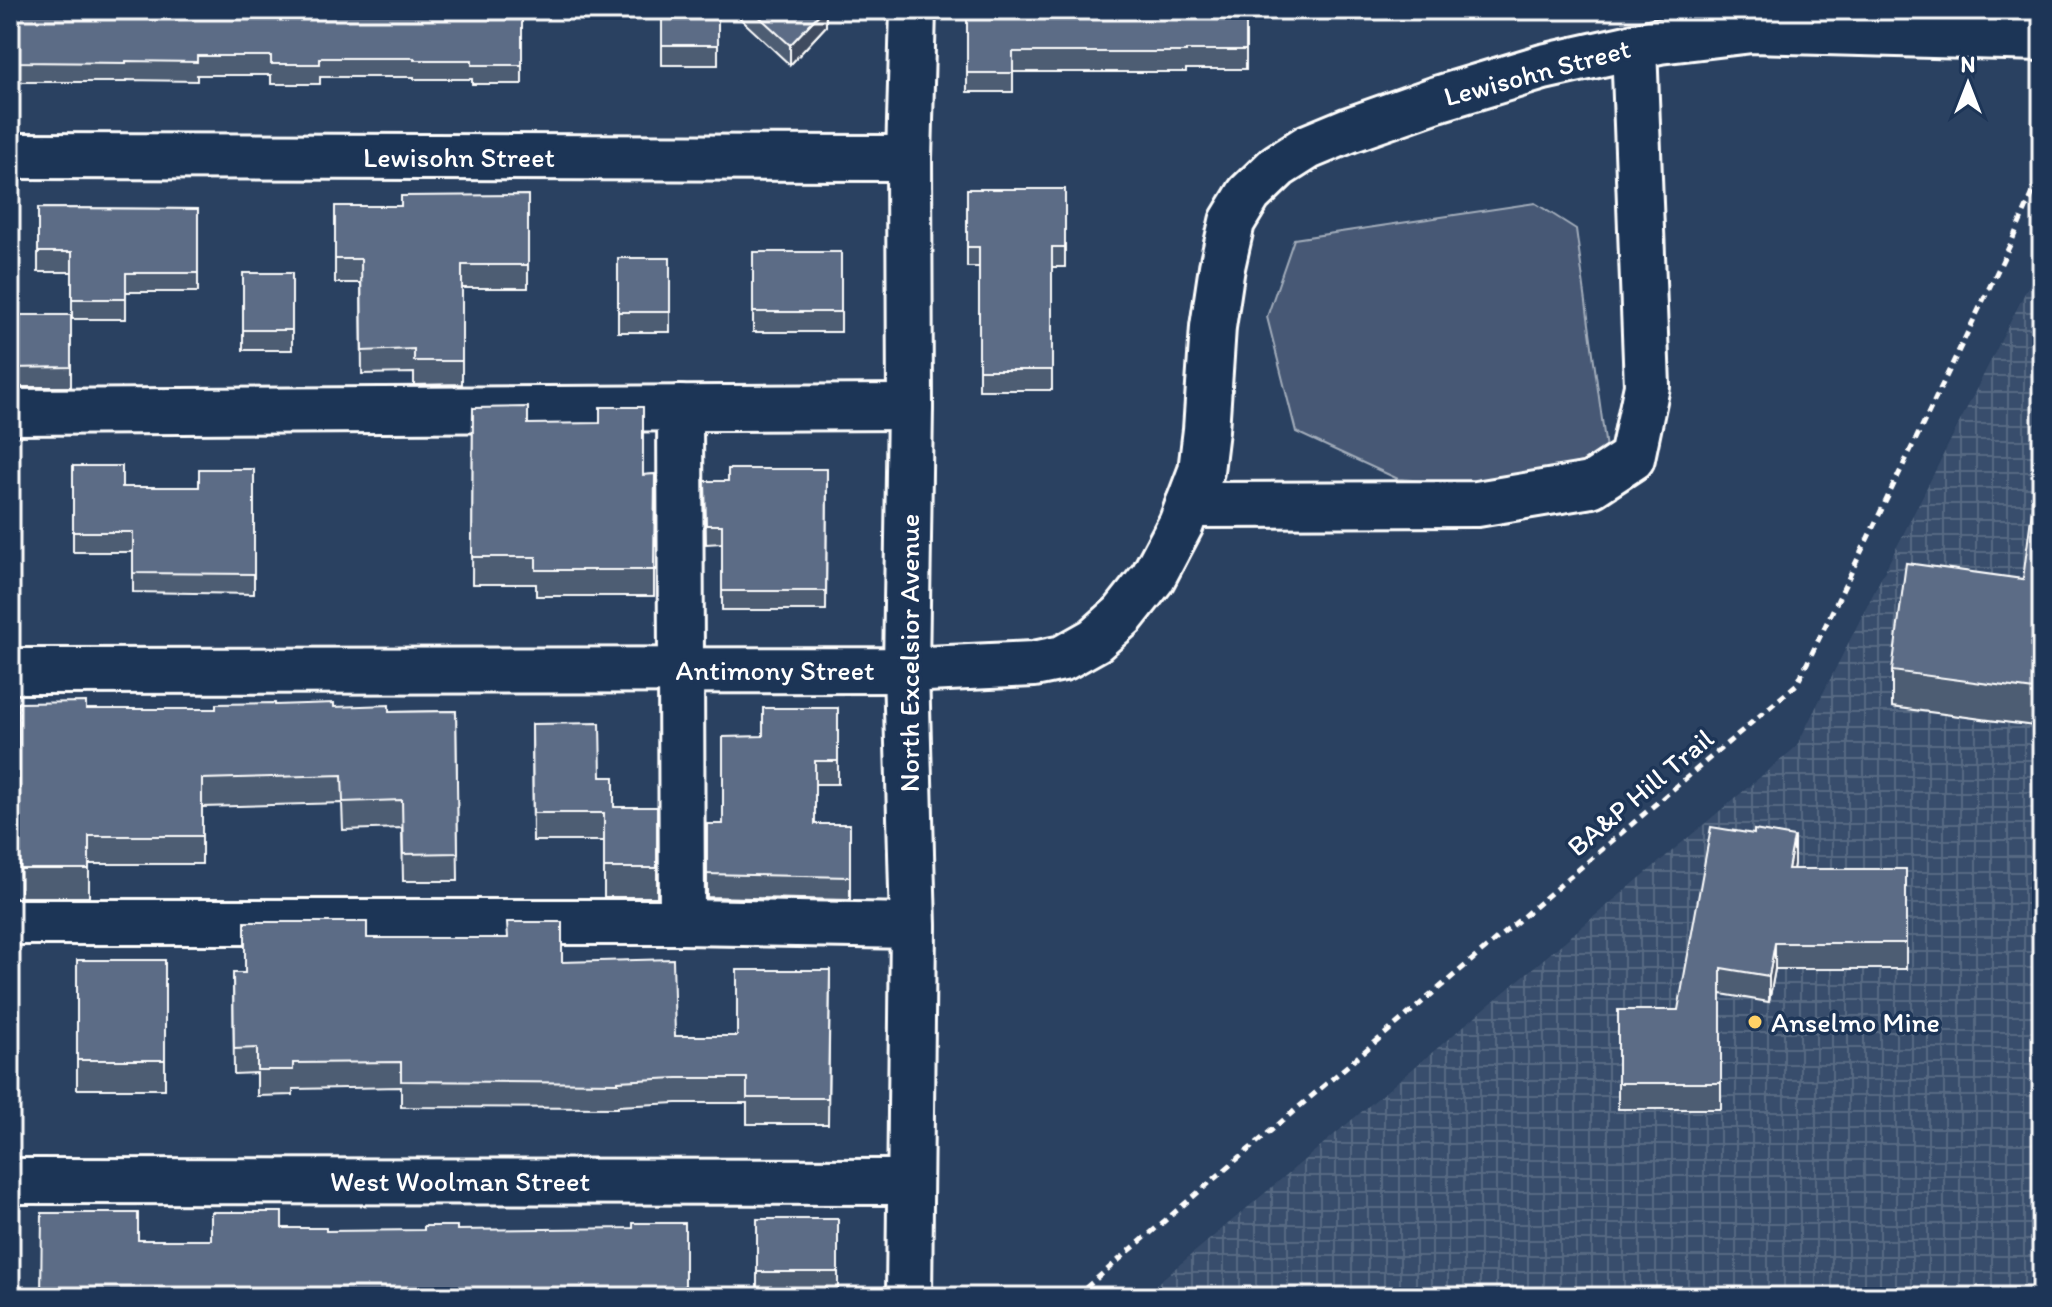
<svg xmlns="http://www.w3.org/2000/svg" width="2052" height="1307" font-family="Itim,sans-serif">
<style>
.industrial{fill:url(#industrial-grid)}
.garden{fill:#465975;stroke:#a2acba;stroke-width:2}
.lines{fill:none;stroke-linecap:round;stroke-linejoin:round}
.minor-casing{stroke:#fff;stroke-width:50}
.path{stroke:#fff;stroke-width:5;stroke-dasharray:8 6;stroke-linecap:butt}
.minor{stroke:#1d3557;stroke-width:44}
.wall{fill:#4e5d73;stroke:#fff;stroke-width:2}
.shaded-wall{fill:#404c5e;stroke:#fff;stroke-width:2}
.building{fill:#5b6c86;stroke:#fff;stroke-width:2}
.poi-dot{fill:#ffd166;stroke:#1d3557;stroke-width:3}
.labels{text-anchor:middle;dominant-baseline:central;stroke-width:7;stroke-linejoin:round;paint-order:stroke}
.street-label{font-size:28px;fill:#fff;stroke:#1d3557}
.poi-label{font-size:28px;fill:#fff;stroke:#1d3557;text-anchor:start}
</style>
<defs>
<pattern id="industrial-grid" width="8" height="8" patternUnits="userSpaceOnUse" patternTransform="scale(2)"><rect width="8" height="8" fill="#394e6c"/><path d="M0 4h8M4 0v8" fill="none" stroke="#576982"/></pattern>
</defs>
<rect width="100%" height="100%" fill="#2a4161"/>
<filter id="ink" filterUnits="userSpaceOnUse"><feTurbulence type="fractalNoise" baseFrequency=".0125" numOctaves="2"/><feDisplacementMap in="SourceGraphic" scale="16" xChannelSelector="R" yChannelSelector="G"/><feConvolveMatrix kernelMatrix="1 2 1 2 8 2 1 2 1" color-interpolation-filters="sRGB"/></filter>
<g filter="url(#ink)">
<polygon class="industrial" points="2042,259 2042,1297 1141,1297 1796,747"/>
<polygon class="garden" points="1535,203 1576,229 1607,456 1486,485 1398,479 1296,432 1267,317 1294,239"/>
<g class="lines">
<g class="minor-casing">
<g id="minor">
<polyline points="10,156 909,158"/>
<polyline points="680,408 682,922"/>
<polyline points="10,412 910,407"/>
<polyline points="1188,505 1477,504 1591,485 1632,458 1647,386 1634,46"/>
<polyline points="10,671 906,670 1034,664 1063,658 1095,640 1123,615 1153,577 1181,524 1201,471 1206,430 1213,327 1222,267 1232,222 1249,194 1278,166 1308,147 1349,130 1437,99 1543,67 1659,41 1752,30 2042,38"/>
<polyline points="10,922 682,922 913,926"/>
<polyline points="10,1181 910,1182"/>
<polyline points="909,1297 913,926 906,670 910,407 909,158 913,10"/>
</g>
</g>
<polyline class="path" points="1075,1297 1797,684 2011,243 2042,172"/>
<use href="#minor" class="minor"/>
</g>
<g class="wall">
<polygon points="15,10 522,10 522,84 472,84 472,79 414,79 414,77 320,77 320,84 271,84 271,75 197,75 197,81 126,80 126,82 15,82"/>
<rect x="662" y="10" width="56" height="55"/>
<polygon points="731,10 826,10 826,26 790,65"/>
<polygon points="967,10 1246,10 1246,69 1186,69 1186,72 1013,72 1013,92 967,92"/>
<polygon points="967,189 1065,189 1065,267 1052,267 1052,390 979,390 979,267 967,267"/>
<polygon points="528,195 528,288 462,288 462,384 414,385 414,373 362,374 361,283 335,283 335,206 401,206"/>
<polygon points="38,208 198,209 198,292 126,292 126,319 72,319 72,272 38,272"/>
<rect x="753" y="252" width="88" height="80"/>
<rect x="618" y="258" width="52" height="74"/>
<rect x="243" y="273" width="49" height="77"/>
<rect x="10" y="315" width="61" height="72"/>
<polygon points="473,408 643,475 655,474 656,545 654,545 654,596 536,596 536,584 472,584"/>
<polygon points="73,466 122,487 199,487 254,469 254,594 133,592 133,552 73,552"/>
<polygon points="827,469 826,610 722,610 722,543 706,544 705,481 728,481"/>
<polygon points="2042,503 2042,727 1892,707 1892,671 2023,579"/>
<polygon points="18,703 86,709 216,709 275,705 389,712 456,711 458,881 403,881 402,828 343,830 342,803 202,807 202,864 89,864 89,897 20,897"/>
<polygon points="838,708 838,784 815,784 815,824 850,824 850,900 707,897 707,824 723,824 763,736"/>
<polygon points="532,724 601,777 614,807 657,807 657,897 604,897 604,841 533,841"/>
<polygon points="1794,864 1793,869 1906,869 1906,969 1775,969 1769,1002 1721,994 1721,1109 1618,1109 1618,1010 1678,1010"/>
<polygon points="367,938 562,962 675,1036 737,1036 830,970 828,1124 747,1124 747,1103 677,1103 618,1106 618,1108 401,1107 401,1087 293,1089 293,1095 257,1096 257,1073 234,1074 233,973 245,973"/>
<rect x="77" y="960" width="88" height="129"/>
<rect x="757" y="1219" width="81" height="73"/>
</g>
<g class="shaded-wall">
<polygon points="823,10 826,10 826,26 790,65 790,45"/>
<polygon points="1794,837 1794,864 1788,895 1788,869"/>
<polygon points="1775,943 1775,969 1769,1002 1769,976"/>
</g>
<g class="building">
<polygon points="15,10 522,10 522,65 472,65 472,60 414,60 414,58 320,58 320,64 271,64 271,56 197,56 197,62 126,61 126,63 15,62"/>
<rect x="662" y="10" width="56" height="35"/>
<polygon points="752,10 823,10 790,45"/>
<polygon points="967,10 1246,10 1246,50 1186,50 1186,52 1013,52 1013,73 967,73"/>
<polygon points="967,189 1065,189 1065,247 1052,247 1052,370 979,370 979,247 967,247"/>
<polygon points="528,195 528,265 462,265 462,361 414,361 414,349 362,351 361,259 335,259 335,206 401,206 401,196"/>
<polygon points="38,208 198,209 198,273 126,273 126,299 72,299 72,252 38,252"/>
<rect x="753" y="252" width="88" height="60"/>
<rect x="618" y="258" width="52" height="54"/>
<rect x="243" y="273" width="49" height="57"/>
<polygon points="10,315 71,315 71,367 10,368"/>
<polygon points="528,407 528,424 600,423 600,407 643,407 643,475 655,474 654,570 536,570 536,557 472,557 473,408"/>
<polygon points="73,466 122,466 122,487 199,487 199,469 254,469 254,574 133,573 133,532 73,532"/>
<polygon points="728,469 827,469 826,591 722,591 722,525 706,525 705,481 728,481"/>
<polygon points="2033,502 2042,503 2042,691 1892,671 1906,563 2023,579"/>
<polygon points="86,702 86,709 216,709 216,704 275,703 275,705 334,703 334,707 389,705 389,712 456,711 458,853 403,854 402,800 343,802 342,775 202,779 202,836 89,836 89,869 20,869 18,703"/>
<polygon points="763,708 838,708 838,761 815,761 815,824 850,824 850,877 707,874 707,824 723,824 723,737 763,736"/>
<polygon points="600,723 601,777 614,777 614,807 657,807 657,868 604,868 604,813 533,813 532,724"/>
<polygon points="1711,827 1754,834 1754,830 1794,837 1788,869 1906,869 1906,943 1775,943 1769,976 1721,968 1721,1083 1618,1083 1618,1010 1678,1010"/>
<polygon points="245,922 367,922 367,938 508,938 507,922 562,922 562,962 673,959 675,1036 737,1036 737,970 830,970 828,1098 747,1098 747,1078 677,1078 618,1081 618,1083 401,1081 401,1062 293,1063 293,1070 257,1070 257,1048 234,1049 233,973 245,973"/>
<rect x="77" y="960" width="88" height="100"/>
<polygon points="211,1212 282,1212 282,1228 326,1228 326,1231 424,1230 424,1226 457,1226 457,1230 633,1228 633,1223 685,1223 685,1297 41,1297 42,1213 138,1213 138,1240 211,1240"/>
<rect x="757" y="1219" width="81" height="53"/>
</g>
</g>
<circle class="poi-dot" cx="1755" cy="1022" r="8"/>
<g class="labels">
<g class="street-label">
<text transform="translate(1537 72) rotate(-15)">Lewisohn Street</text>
<text x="459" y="157">Lewisohn Street</text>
<text transform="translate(909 653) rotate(-90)">North Excelsior Avenue</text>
<text x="775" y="670">Antimony Street</text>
<text transform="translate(1640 792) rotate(-40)">BA&amp;P Hill Trail</text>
<text x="460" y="1181">West Woolman Street</text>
</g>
<g class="poi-label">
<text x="1771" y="1022">Anselmo Mine</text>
</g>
</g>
<rect width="2052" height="1307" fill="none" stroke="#1d3557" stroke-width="40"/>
<rect x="20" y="20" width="2012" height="1267" fill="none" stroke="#fff" stroke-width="3" filter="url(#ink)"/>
<g transform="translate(1968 84)" stroke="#1d3557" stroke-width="6" paint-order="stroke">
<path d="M0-6L14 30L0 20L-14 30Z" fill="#ffffff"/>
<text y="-12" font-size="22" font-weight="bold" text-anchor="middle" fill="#ffffff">N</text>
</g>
</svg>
